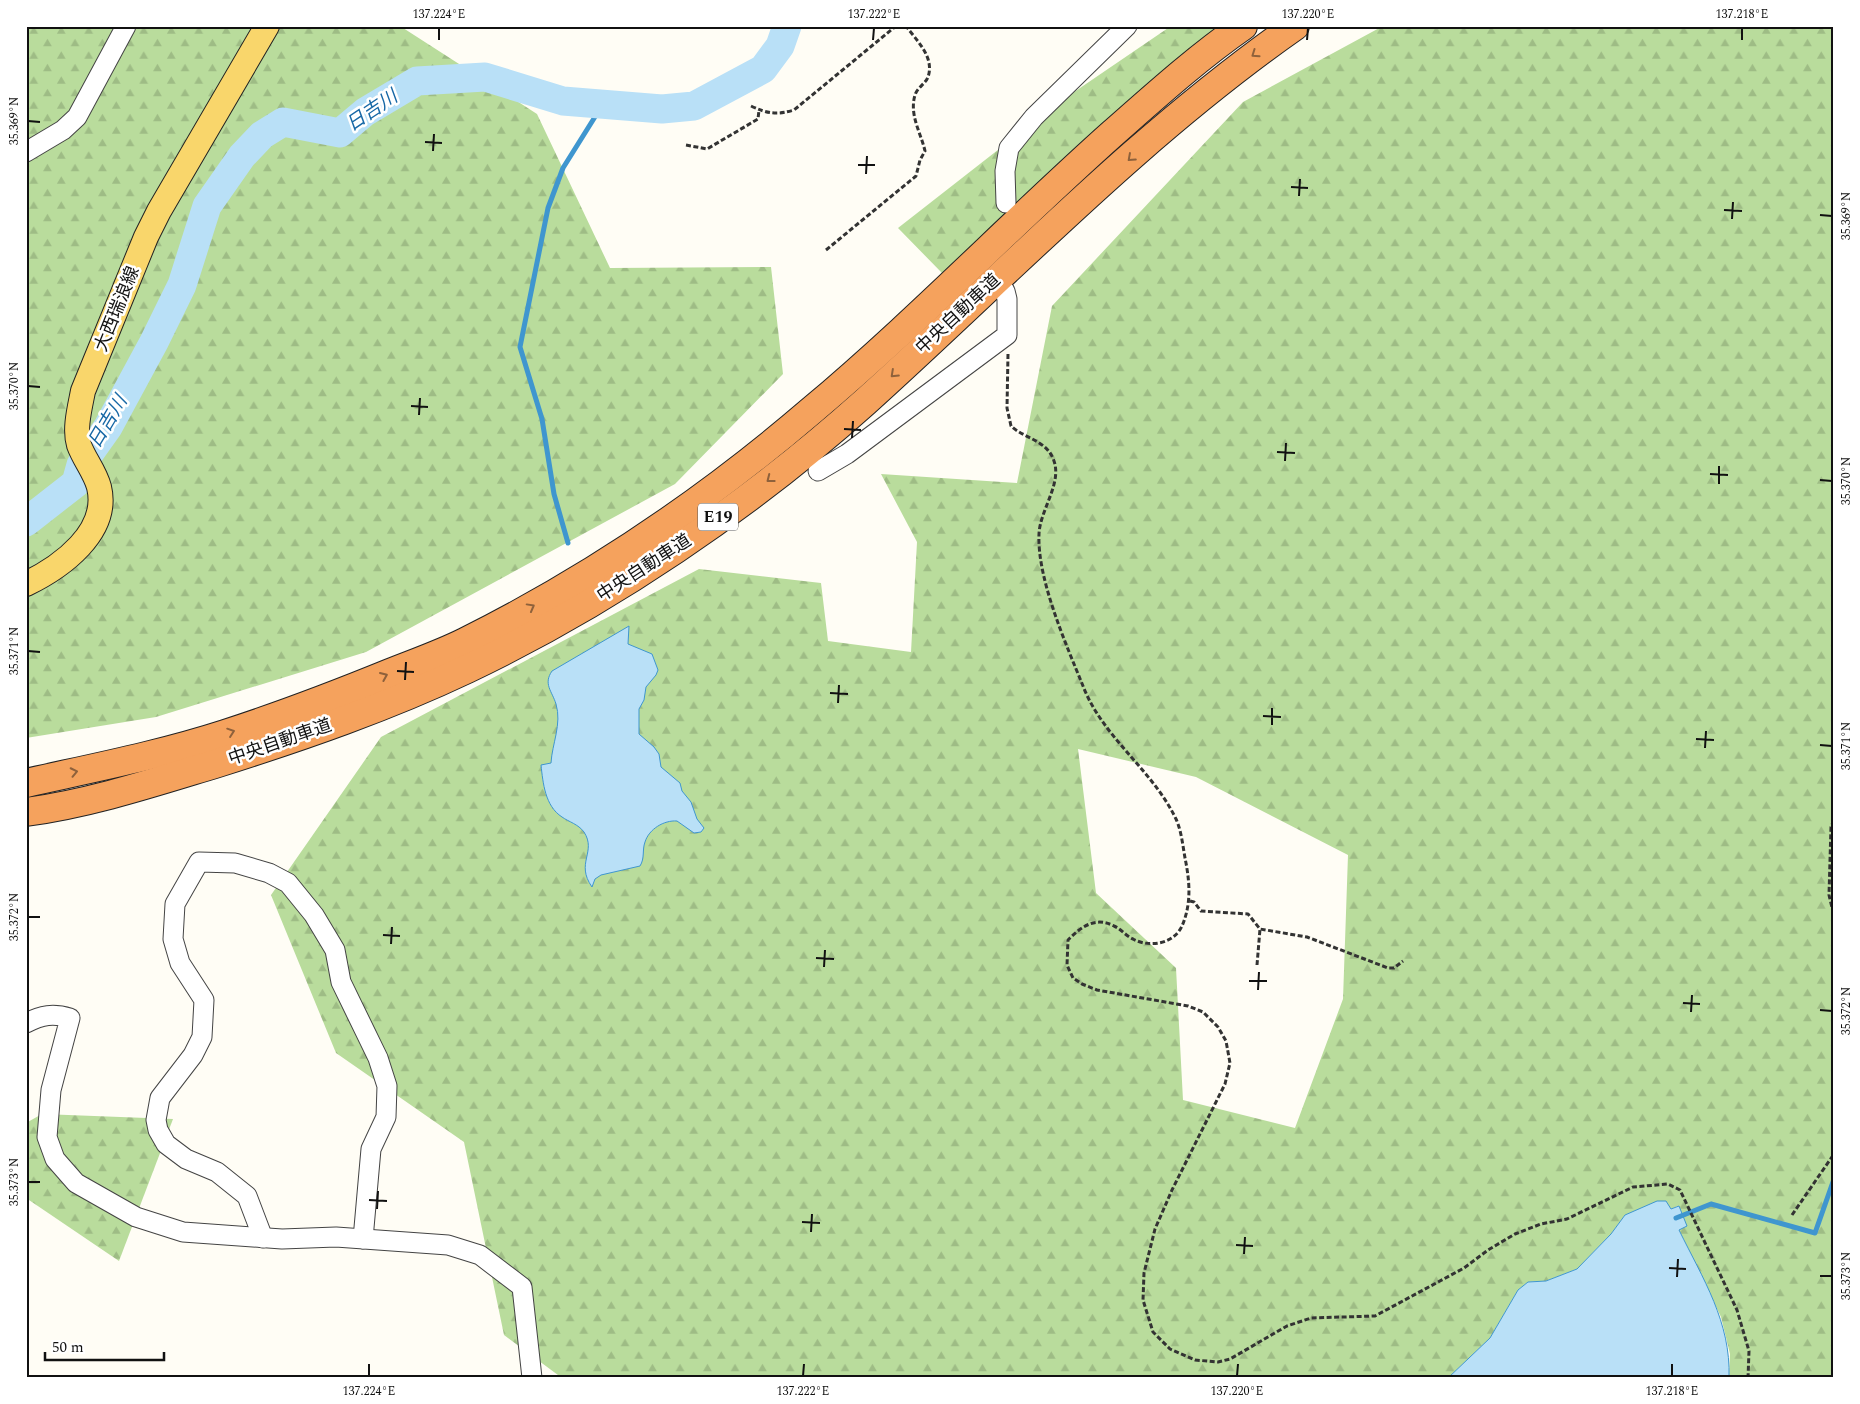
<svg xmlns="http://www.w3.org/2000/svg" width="1860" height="1404" font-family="Spectral,'Noto Sans JP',serif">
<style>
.forest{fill:url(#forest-firs);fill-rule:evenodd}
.water{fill:#b9e0f7;stroke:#3f96cf}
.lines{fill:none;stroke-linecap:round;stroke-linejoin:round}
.stream{stroke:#3f96cf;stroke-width:5}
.river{stroke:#b9e0f7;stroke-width:29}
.minor-casing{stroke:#444;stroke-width:21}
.major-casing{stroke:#222;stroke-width:26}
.highway-casing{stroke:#222;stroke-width:30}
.path{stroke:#333;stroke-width:3;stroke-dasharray:5 2.5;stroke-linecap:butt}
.minor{stroke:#fff;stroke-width:19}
.major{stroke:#f9d66b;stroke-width:24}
.highway{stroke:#f5a25d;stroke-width:28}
.oneway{stroke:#8e613b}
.ticks{fill:none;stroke:#111;stroke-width:2}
.labels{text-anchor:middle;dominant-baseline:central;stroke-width:5;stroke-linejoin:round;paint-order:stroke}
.shield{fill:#fff;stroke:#585858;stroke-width:1}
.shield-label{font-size:16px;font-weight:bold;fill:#111}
.street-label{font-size:18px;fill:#111;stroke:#fff}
.water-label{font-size:19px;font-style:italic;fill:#1768a6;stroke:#fff}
.neatline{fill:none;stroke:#111;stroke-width:2}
.ticks-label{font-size:12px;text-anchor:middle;fill:#111}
</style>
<defs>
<pattern id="forest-firs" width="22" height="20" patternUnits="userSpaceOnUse" patternTransform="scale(1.25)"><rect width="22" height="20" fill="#b9dc9c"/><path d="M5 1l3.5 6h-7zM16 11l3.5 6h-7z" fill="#9ebc85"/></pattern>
</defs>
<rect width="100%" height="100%" fill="#fffdf5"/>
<g class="forest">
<polygon points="26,26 400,26 537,114 610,268 771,267 783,374 675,484 366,652 156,717 26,738"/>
<polygon points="1171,26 1225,26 1083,143 942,273 898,228 1058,103"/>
<path d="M 1383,26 L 1834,26 L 1834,1378 L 1729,1378 L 1730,1354 L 1721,1317 L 1679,1230 L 1678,1206 L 1671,1209 L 1625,1215 L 1611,1234 L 1577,1269 L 1546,1281 L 1528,1282 L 1518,1290 L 1490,1338 L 1448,1378 L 562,1378 L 504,1335 L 464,1142 L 336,1053 L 271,895 L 381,737 L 699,569 L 821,583 L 828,641 L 911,652 L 917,542 L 881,474 L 1017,483 L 1052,306 L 1243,102 ZM 1078,749 L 1196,777 L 1348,855 L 1343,999 L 1295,1128 L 1183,1100 L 1176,968 L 1096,893 Z"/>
<polygon points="42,1114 173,1119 119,1261 26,1198 26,1123"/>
</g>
<g class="water">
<path d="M 629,626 L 628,644 L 652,654 L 658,670 L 656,675 L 646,687 L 644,700 L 639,709 L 639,734 L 654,747 L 659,754 L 661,767 L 680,783 L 682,791 L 691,802 L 697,819 L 704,828 L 701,832 L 694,833 L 677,821 C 664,820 649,829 645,842 C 642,850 645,858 640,866 L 601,875 L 595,879 L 592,887 C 575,863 597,852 584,832 C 578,824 569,822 562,817 C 545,806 543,783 541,765 L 551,763 C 552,744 562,724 556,704 C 552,691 543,684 552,671 Z"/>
<path d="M 1657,1201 L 1666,1201 L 1671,1209 L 1679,1206 L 1687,1226 L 1679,1230 C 1703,1279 1731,1322 1729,1378 L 1448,1378 L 1490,1338 L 1518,1290 L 1528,1282 L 1546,1281 L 1577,1269 L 1611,1234 L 1625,1215 Z"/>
</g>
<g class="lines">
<g class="stream">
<polyline points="568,543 554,494 542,419 520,347 548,208 563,168 603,104"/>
<polyline points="1676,1218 1711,1204 1815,1233 1834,1179"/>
</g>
<polyline class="river" points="26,522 76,483 81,465 108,427 154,342 182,285 207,206 242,156 262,135 283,122 340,133 365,112 417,81 485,77 563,101 662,109 694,106 763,69 780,46 787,26"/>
<g class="minor-casing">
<g id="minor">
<polyline points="26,152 63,130 77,117 126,26"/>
<polyline points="1006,203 1005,171 1009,148 1034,117 1127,26"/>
<polyline points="818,471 847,454 1007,335 1007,299 1005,291"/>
<path d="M 26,1023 C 42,1015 53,1013 70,1018 L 51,1090 L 47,1137 L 55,1159 L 76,1183 L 136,1217 L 183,1232 L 282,1239 L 336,1237 L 448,1245 L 480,1255 L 522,1287 L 532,1378"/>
<polyline points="263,1238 247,1196 217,1172 186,1159 166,1144 158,1130 156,1120 160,1098 193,1055 202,1037 204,1000 180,963 173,939 175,904 199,862 235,863 269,873 288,883 314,915 335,950 341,982 378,1058 387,1086 386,1117 371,1149 363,1239"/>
</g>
</g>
<g class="major-casing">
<path id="major" d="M 26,584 C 61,567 110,532 99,487 C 95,472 84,459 79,445 C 74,429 80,407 83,391 L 146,237 L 159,211 L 267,26"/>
</g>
<g class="highway-casing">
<g id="highway">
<path d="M 26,783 C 93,768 160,755 225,734 C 281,716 336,695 390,673 C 415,663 441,654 465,642 C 589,580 706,501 811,411 C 916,323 1011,224 1113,133 C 1155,96 1197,58 1243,26"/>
<path d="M 26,812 C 92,803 155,782 218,763 C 303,736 387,707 467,669 C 608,602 749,506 865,402 C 1006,275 1139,135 1295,26"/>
</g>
</g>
<g class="path">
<path d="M 751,106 C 768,114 777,115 794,110 L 896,26"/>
<polyline points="686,145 707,149 758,119 759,110"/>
<path d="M 826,250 L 916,176 L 920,160 L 925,151 C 921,133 909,115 915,95 C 917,88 926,83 928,77 C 935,57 916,40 906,26"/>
<path d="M 1008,354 L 1007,408 L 1011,426 C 1025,439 1047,440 1054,461 C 1062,484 1040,510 1039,534 C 1037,579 1066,644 1083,686 C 1103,738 1152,769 1176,819 C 1182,832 1183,849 1186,863 C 1190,885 1191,905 1182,926 C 1174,944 1149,948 1133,939 C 1126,936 1121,929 1114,926 C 1095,916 1081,927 1068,940 L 1067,965 L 1073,978 L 1082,984 L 1097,990 L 1188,1006 L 1203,1012 L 1218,1027 L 1226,1041 L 1230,1063 L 1225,1084 L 1172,1190 L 1155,1229 L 1144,1273 L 1143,1300 L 1153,1332 L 1170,1349 L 1195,1360 L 1218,1362 L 1230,1359 L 1287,1326 L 1311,1318 L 1375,1316 L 1464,1268 L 1488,1250 L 1515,1234 L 1541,1224 L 1567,1219 L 1633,1187 L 1668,1184 L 1680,1190 L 1737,1310 L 1749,1351 L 1748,1378"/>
<polyline points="1834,820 1831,827 1829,895 1834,916"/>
<polyline points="1190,901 1194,902 1201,911 1248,914 1260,929 1307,937 1388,968 1394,968 1403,961"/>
<polyline points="1257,965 1260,929"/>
<polyline points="1792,1215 1834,1154"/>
</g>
<use href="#minor" class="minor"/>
<use href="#major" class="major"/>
<use href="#highway" class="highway"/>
</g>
<defs><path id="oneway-chevron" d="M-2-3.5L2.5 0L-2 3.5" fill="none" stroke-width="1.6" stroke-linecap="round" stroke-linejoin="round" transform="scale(1.25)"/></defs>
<g class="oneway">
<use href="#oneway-chevron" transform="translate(1255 54) rotate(145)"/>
<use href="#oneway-chevron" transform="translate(1131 158) rotate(138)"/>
<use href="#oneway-chevron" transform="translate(894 374) rotate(137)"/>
<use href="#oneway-chevron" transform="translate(770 479) rotate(142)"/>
<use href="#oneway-chevron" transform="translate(531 607) rotate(-29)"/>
<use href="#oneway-chevron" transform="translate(384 676) rotate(-23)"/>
<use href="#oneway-chevron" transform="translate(231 732) rotate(-19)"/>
<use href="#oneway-chevron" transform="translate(74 772) rotate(-12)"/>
</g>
<path class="ticks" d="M 439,40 L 439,28M 873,40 L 874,28M 1307,40 L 1308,28M 1742,40 L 1742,28M 28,121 L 40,122M 425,142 L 442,143M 433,151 L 434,134M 858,165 L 875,165M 866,174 L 867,156M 1291,187 L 1308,188M 1299,196 L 1300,179M 1724,210 L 1742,211M 1820,215 L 1832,216M 1732,219 L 1733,202M 28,386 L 40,387M 411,406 L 428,407M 419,415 L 420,398M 844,429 L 861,430M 852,438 L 853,421M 1277,452 L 1295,453M 1285,461 L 1286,443M 1710,474 L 1728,475M 1820,480 L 1832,481M 1719,484 L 1719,466M 28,651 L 40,652M 397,671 L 414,672M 405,680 L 406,662M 830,693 L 848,694M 838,703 L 839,685M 1263,716 L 1281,717M 1272,725 L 1272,708M 1696,739 L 1714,740M 1820,745 L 1832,746M 1705,748 L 1706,731M 28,917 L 40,917M 383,935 L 400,936M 391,944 L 392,927M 816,958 L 834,959M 824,967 L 825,950M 1249,981 L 1267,981M 1258,990 L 1259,972M 1683,1003 L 1700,1004M 1820,1010 L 1832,1011M 1691,1012 L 1692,995M 28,1182 L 40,1182M 369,1200 L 387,1201M 377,1209 L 378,1191M 802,1222 L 820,1223M 811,1232 L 812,1214M 1236,1245 L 1253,1246M 1244,1254 L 1245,1237M 1669,1268 L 1686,1269M 1820,1276 L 1832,1276M 1677,1277 L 1678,1259M 369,1376 L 369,1364M 803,1376 L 804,1364M 1237,1376 L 1238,1364M 1672,1376 L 1672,1364"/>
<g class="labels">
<rect class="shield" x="698" y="503.5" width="40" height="27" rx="4"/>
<g class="shield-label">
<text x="718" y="517">E19</text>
</g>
<g class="street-label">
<text transform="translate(117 309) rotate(-68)">大西瑞浪線</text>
<text transform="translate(958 314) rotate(-43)">中央自動車道</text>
<text transform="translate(644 568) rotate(-33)">中央自動車道</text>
<text transform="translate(280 742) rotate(-19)">中央自動車道</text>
</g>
<g class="water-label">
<text transform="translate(372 111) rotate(-34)">日吉川</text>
<text transform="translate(108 422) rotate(-59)">日吉川</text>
</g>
</g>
<rect width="1860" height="1404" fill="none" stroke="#ffffff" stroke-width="55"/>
<path d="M45 1352v8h119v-8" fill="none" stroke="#111111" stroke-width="2.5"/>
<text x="52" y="1352" font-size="15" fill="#111111" stroke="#ffffff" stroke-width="4" paint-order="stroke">50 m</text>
<rect x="28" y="28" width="1804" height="1348" class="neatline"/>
<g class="ticks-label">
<text x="439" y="18">137.224°E</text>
<text x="874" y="18">137.222°E</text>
<text x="1308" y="18">137.220°E</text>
<text x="1742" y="18">137.218°E</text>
<text transform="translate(14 121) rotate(-90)" y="4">35.369°N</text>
<text transform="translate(1846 216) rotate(-90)" y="4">35.369°N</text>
<text transform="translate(14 386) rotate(-90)" y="4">35.370°N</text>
<text transform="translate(1846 481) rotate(-90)" y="4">35.370°N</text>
<text transform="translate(14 651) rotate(-90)" y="4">35.371°N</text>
<text transform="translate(1846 746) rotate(-90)" y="4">35.371°N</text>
<text transform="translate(14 917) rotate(-90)" y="4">35.372°N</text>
<text transform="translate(1846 1011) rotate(-90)" y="4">35.372°N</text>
<text transform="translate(14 1182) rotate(-90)" y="4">35.373°N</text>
<text transform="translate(1846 1276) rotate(-90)" y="4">35.373°N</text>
<text x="369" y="1395">137.224°E</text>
<text x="803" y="1395">137.222°E</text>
<text x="1237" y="1395">137.220°E</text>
<text x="1672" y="1395">137.218°E</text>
</g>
</svg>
